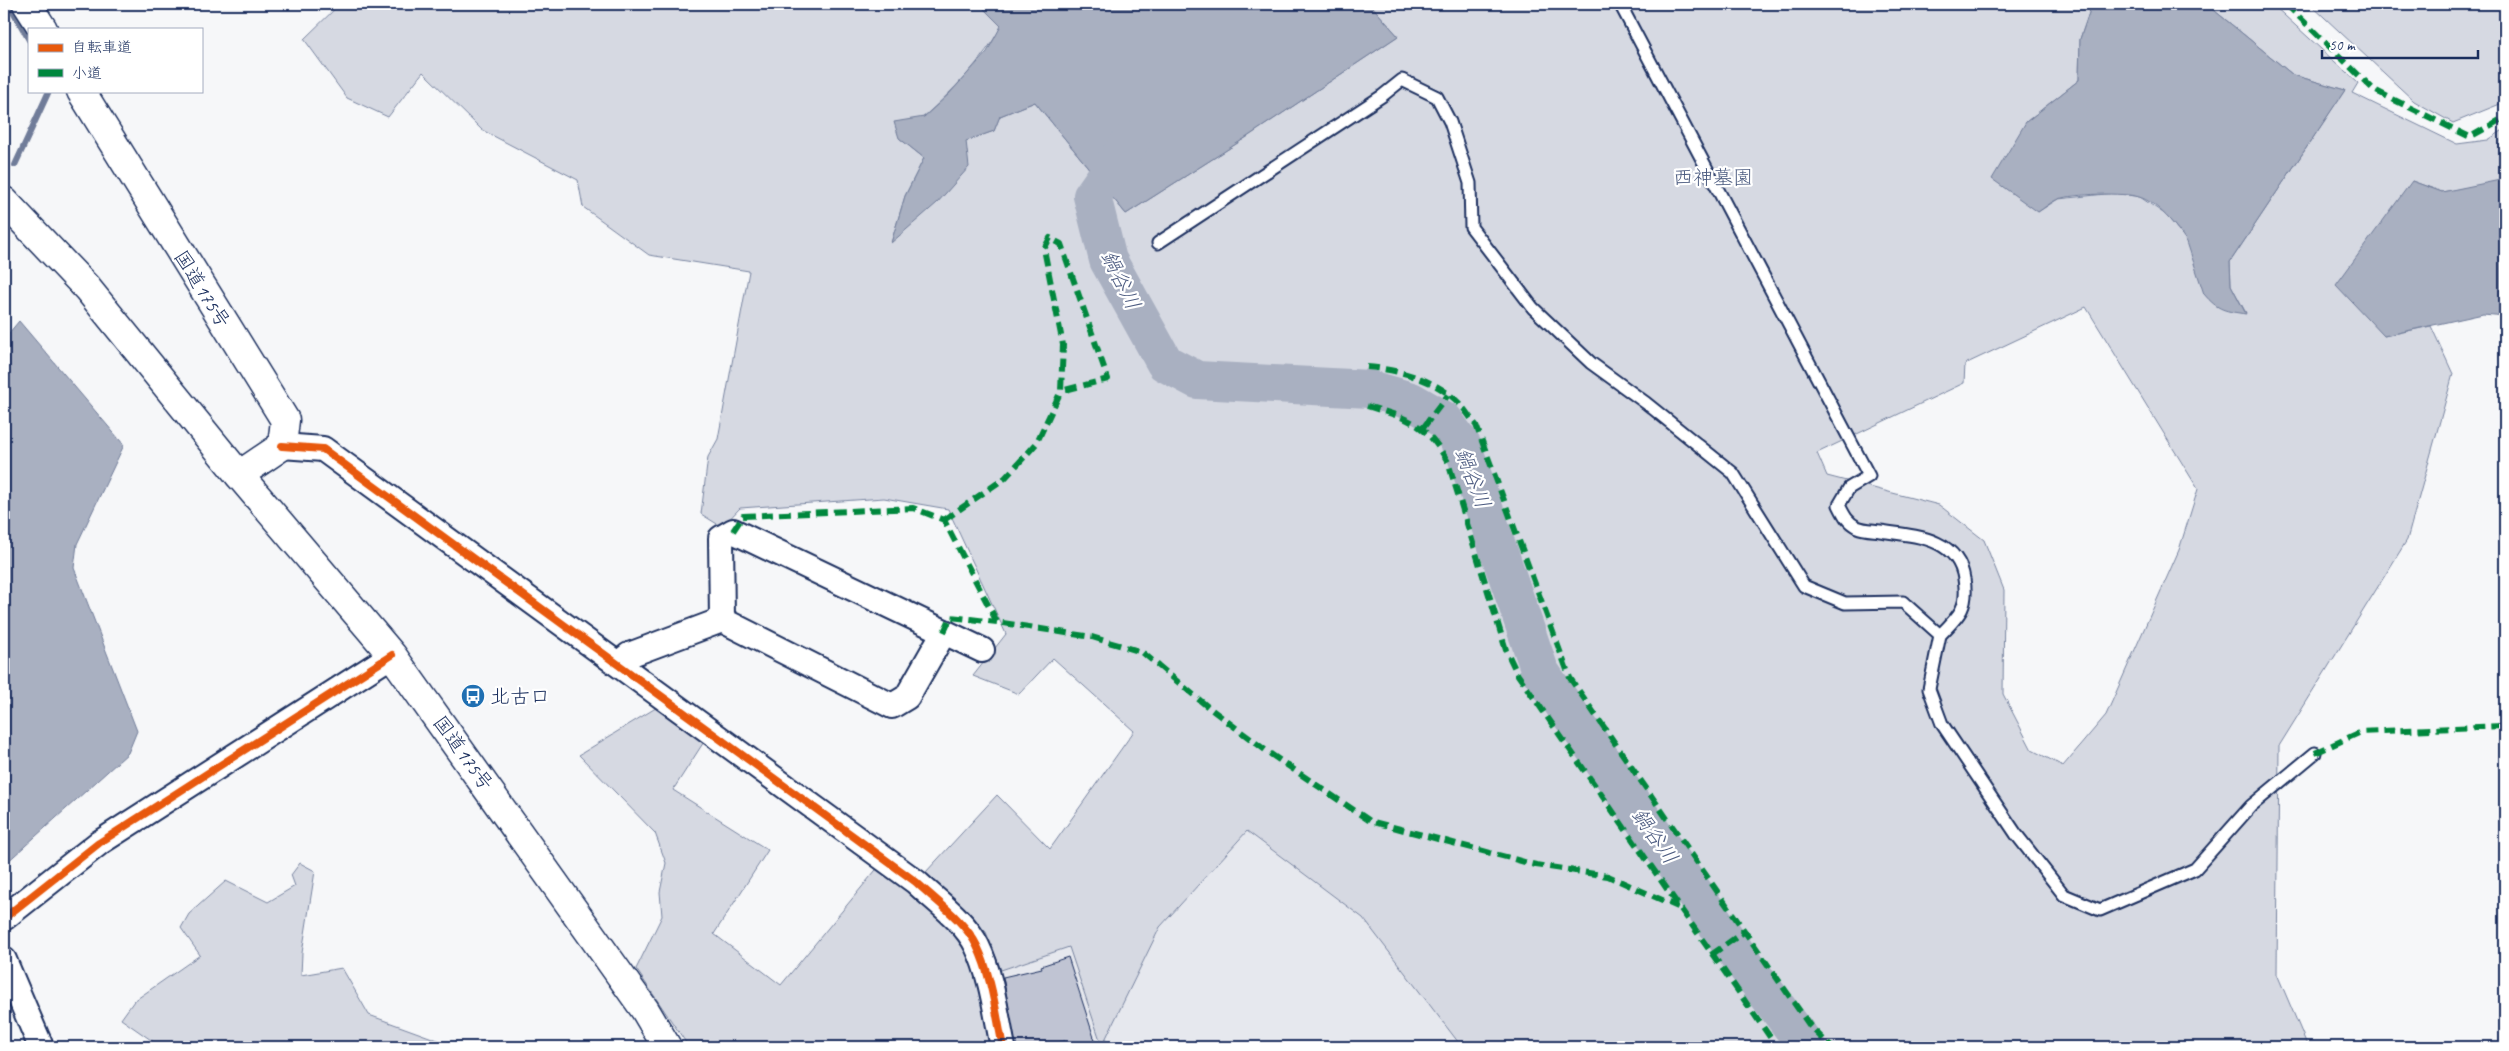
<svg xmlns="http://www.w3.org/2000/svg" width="2509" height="1051" font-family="Caveat,'Klee One',sans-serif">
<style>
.built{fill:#e6e8ee}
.green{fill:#d6d9e2;stroke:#7884a0;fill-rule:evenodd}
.water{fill:#a9b0c1;stroke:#707c99}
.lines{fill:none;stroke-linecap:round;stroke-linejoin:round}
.stream{stroke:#707c99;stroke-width:6}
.river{stroke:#a9b0c1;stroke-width:38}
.building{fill:#c0c4d3;stroke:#1b2f5e}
.service-casing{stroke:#1b2f5e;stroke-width:15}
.minor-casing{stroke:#1b2f5e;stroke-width:28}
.trunk-casing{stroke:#1b2f5e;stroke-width:31}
.service{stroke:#fff;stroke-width:11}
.minor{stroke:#fff;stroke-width:24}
.trunk{stroke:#fff;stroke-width:28}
.quiet{stroke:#00873e;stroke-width:6;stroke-dasharray:12 6;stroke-linecap:butt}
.cycleway-casing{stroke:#fff;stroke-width:11}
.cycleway{stroke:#e8590c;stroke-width:8}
.labels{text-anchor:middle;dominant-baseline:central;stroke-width:4.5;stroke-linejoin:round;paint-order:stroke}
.park-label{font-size:20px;fill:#4a5a7f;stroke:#fff}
.street-label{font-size:20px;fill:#1b2f5e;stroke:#fff}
.poi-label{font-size:20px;fill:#1b2f5e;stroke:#fff;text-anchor:start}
.water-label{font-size:21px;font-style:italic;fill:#4d5c81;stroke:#fff}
</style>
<rect width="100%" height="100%" fill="#f6f7f9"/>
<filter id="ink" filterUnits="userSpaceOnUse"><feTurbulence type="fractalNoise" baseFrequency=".02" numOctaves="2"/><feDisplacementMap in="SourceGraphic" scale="10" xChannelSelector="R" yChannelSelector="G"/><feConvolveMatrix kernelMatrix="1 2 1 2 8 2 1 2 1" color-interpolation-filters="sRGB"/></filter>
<g filter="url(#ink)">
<polygon class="built" points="1247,831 1363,918 1462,1047 998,1047 980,971 1001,970 1069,947 1102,1045 1160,927"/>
<g class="green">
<path d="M 340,4 L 979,4 L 1002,26 C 976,71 938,105 899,138 L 924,158 L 905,196 L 891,243 L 965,141 L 994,131 L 1000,116 L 1035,102 L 1126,214 L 1247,137 L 1398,36 L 1370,4 L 2088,4 L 2090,10 L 2080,39 L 2079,80 L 2026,122 L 2038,212 L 2058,199 L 2115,193 L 2140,197 L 2166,215 L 2246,313 L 2231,285 L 2230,262 L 2345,90 L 2293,75 L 2215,11 L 2211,4 L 2272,4 L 2358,83 L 2352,93 L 2457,144 L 2488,140 L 2505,129 L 2505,179 L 2503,181 L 2442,192 L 2412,181 L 2384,336 L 2431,326 L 2453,374 L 2407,540 L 2279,746 L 2277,974 L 2308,1047 L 1462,1047 L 1363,918 L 1247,831 L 1160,927 L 1102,1046 L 1069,947 L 1001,970 L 986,932 L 925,873 L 997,795 L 1050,849 L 1134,731 L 1053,658 L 1019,694 L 973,676 L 1006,634 L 948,509 L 884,498 L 740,508 L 722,527 L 701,514 L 708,457 L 718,439 L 749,271 L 649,255 L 583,207 L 578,180 L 482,130 L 423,72 L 388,117 L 347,98 L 304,39 ZM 2086,307 L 2198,489 L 2179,550 L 2106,715 L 2063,766 L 2032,750 L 2003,694 L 2004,590 L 1984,540 L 1939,505 L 1827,476 L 1817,453 L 1964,383 L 1965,364 Z"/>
<polygon points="2310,4 2505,4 2505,102 2453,123 2414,101"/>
<polygon points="659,706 707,737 673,790 768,850 714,934 781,985 880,865 955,923 971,948 998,1047 689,1047 636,969 662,916 660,892 666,863 655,833 579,755"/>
<polygon points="300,863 315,871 302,953 301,975 342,968 369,1015 457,1047 161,1047 121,1019 134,1001 200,955 181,928 189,914 226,881 268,902 295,886 291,875"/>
</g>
<g class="water">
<polygon points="979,4 1370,4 1398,36 1247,137 1126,214 1035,102 1000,116 994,131 966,141 969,167 937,203 891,243 905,196 924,158 899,138 894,122 924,117 949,94 987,52 1001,26"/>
<path d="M 2088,4 L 2211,4 L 2215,11 L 2293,75 L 2345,90 L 2230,262 L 2231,285 L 2246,314 C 2226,311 2218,311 2204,294 L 2187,242 C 2177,227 2157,202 2139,197 C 2124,192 2073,194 2058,199 C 2051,202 2044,208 2038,212 L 1992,179 L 2026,122 L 2079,80 L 2080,39 L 2090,10 Z"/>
<polygon points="2505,179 2505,316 2483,314 2384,336 2336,285 2412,181 2442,192"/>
<polygon points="19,321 124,445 77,544 74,568 137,731 128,753 4,865 4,339"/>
</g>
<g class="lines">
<g class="stream">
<polyline points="9,4 29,40"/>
<polyline points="15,165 49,91"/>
</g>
<polyline class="river" points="1131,140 1092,196 1108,260 1165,363 1197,380 1370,389 1411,401 1444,420 1463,447 1540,671 1737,954 1807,1047"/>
</g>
<polygon class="building" points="1068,957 1097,1047 1067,1047 1065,1041 1039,1047 1016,1047 1003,977 1042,968 1041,966"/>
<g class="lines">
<g class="service-casing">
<g id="service">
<path d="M 1620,4 L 1869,476 L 1849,488 L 1839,505 C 1844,515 1847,522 1857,527 C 1864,530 1873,530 1880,531 C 1914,536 1958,537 1964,579 C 1969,607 1959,616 1940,635"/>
<polyline points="1158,243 1382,96 1402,80 1437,97 1450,122 1470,183 1471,227 1533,308 1591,363 1646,403 1733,473 1804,586 1845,603 1903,602 1940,635 1929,689 1942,724 2016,834 2064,895 2100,910 2195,869 2251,806 2315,753"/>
</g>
</g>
<g class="minor-casing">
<g id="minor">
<path d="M 282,446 L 323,449 L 916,882 C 936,901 965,921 977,946 C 992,977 996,1014 1003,1047"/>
<polyline points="722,620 892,706 907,697 944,632"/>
<polyline points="618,664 629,655 722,620 721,538 733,531 982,650"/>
<polyline points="4,918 99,843 392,655"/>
<polyline points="4,960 41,1047"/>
</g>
</g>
<g class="trunk-casing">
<g id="trunk">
<polyline points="27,4 43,29"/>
<polyline points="81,91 285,420 282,446 239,475"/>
<polyline points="4,201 87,288 239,475 392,655 645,1010 667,1047"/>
</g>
</g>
<use href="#service" class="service"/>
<use href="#minor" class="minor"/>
<use href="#trunk" class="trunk"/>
<g class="quiet">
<polyline points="2286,4 2374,90 2470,137 2505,117"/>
<path d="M 1367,367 C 1400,370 1435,379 1459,403 C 1465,409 1470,418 1476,425 L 1570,678 L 1810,1026 L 1831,1047"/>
<path d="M 1367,406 C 1409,419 1425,422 1448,462 L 1506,650 L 1518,675 L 1777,1047"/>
<polyline points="1423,428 1448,395"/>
<polyline points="944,520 1005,478 1036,444 1061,391 1063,345 1044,249 1050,238 1061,244 1108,379 1061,391"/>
<polyline points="733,531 743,516 913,508 944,520 997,622 1092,637 1142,652 1208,707 1272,755 1370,821 1536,865 1608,876 1678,907"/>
<polyline points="944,632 951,617 997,622"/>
<polyline points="2315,753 2361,732 2505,726"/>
<polyline points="1711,955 1745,931"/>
</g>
<g class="cycleway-casing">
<g id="cycleway">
<path d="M 282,446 L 323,449 L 916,882 C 936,901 965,921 977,946 C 992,977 996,1014 1003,1047"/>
<polyline points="4,918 99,843 392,655"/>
</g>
</g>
<use href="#cycleway" class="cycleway"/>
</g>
</g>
<defs>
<g id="bus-disc" transform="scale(1.25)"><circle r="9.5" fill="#1f6fb2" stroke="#fff"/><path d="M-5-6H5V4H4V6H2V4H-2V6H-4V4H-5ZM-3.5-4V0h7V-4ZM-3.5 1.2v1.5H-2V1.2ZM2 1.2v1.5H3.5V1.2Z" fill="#fff"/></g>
</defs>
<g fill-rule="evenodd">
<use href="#bus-disc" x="473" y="696"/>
</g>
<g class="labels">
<g class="park-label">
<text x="1713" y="177">西神墓園</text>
</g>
<g class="street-label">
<text transform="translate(202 289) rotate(58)">国道175号</text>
<text transform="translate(463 753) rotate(54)">国道175号</text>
</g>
<g class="poi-label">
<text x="490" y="696">北古口</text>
</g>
<g class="water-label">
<text transform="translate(1121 280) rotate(64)">鍋谷川</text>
<text transform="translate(1473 478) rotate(69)">鍋谷川</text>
<text transform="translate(1655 836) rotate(55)">鍋谷川</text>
</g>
</g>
<rect width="2509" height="1051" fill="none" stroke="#fff" stroke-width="20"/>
<rect x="10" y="10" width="2489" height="1031" fill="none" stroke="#1b2f5e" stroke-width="2" filter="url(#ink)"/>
<rect x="28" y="28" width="175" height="65" fill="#ffffff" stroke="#a4acbf"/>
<rect x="38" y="44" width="25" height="8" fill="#e8590c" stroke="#a4acbf"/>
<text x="72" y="52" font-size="15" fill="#1b2f5e">自転車道</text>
<rect x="38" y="69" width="25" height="8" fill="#00873e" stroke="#a4acbf"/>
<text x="72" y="78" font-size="15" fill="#1b2f5e">小道</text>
<path d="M2322 50v8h156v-8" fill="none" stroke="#1b2f5e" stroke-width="2.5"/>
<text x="2329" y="50" font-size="15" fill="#1b2f5e" stroke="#ffffff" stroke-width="4" paint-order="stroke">50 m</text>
</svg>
